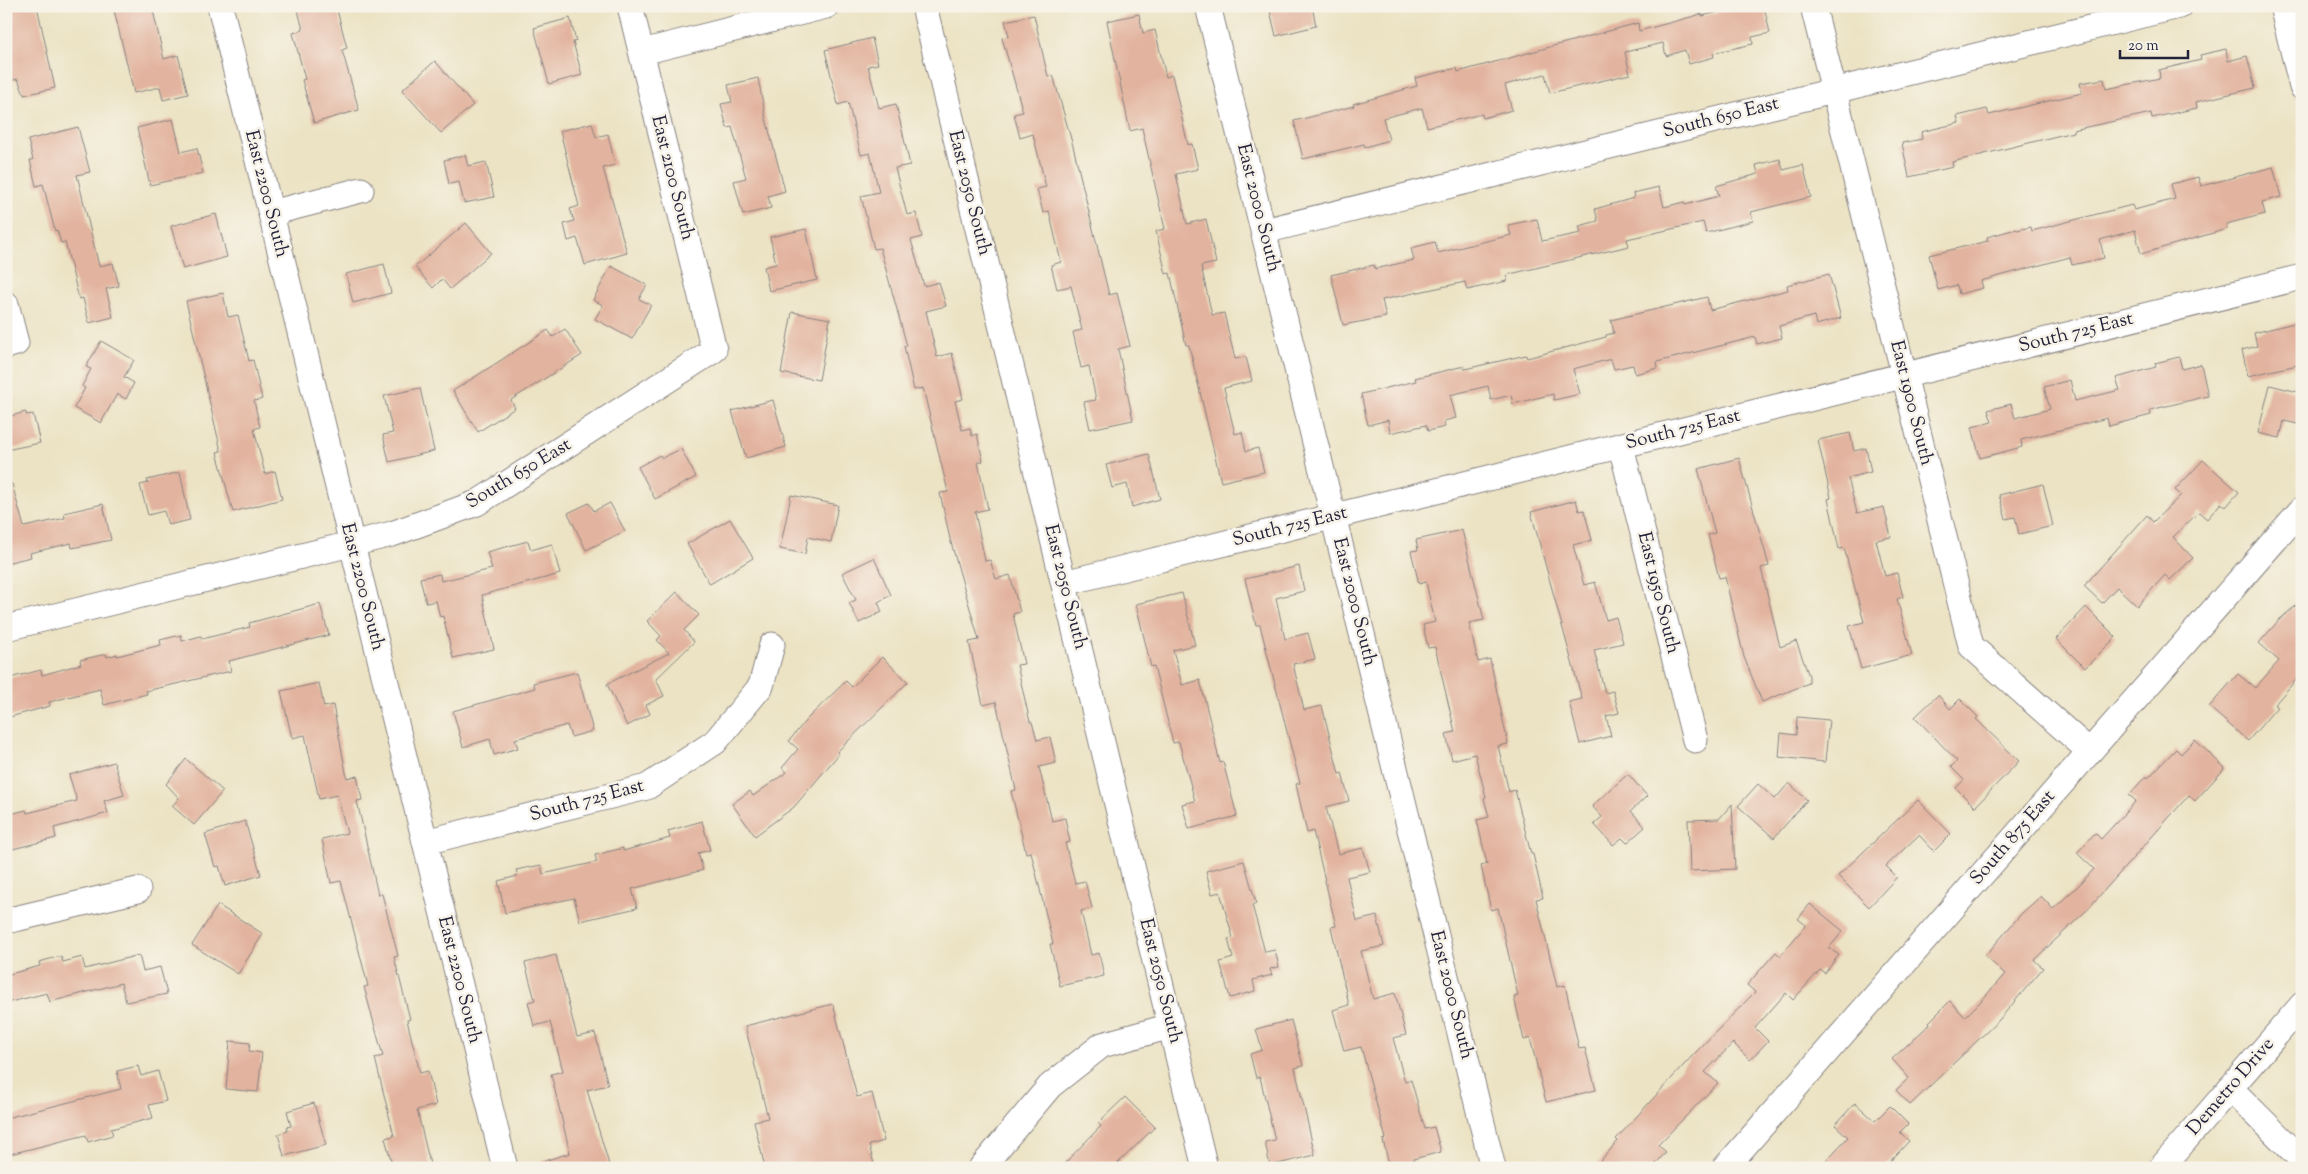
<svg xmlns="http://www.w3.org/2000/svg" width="2308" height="1174" font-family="'Sorts Mill Goudy',serif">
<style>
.building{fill:#e2b39e}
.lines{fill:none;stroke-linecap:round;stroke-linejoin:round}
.minor-casing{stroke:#878280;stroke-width:27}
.minor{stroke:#fff;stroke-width:25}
.labels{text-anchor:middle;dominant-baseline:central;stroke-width:5;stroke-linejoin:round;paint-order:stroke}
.street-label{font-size:19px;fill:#22223b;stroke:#f7f3e8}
</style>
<rect width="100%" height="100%" fill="#f7f3e8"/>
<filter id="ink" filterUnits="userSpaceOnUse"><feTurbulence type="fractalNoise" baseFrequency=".02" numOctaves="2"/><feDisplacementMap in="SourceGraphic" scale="10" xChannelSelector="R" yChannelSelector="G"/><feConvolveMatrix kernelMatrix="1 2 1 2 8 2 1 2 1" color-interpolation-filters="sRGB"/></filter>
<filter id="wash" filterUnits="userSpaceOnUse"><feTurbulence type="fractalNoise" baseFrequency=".0096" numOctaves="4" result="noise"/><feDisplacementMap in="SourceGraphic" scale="20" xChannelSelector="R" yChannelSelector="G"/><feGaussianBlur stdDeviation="1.12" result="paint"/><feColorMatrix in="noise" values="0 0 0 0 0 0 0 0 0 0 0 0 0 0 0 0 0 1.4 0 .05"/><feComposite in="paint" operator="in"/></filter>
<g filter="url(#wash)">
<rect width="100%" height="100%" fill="#ece3c4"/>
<g id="blocks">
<g class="building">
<polygon points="6,6 37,6 55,88 24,95 18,79 9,81 6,69"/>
<polygon points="113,6 152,6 164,59 178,55 188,94 163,100 160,87 134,93"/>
<polygon points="297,6 336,6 347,48 342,50 359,110 314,123 302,80 305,79 293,33 303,30"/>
<polygon points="1269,6 1312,6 1316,26 1276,36"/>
<polygon points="1743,6 1764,6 1770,33 1752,37 1753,44 1713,53 1714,57 1689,64 1685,50 1666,56 1663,43 1625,52 1630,74 1550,93 1545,74 1505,85 1512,110 1483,118 1482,114 1427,127 1422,108 1383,118 1389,140 1365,147 1364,144 1303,159 1294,121 1354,106 1353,104 1417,86 1415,78 1457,68 1458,72 1638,23 1639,31 1702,14 1702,16"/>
<polygon points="1139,14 1143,33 1155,30 1166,77 1172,75 1188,145 1192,144 1198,169 1176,174 1187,224 1206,219 1216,263 1201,266 1212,315 1224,313 1235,359 1246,357 1252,381 1224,388 1235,434 1242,432 1246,451 1258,448 1264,472 1221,482 1189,345 1186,345 1170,273 1166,274 1156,231 1165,229 1142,128 1130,131 1107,21"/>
<polygon points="1034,15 1048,77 1053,75 1073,146 1109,295 1117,293 1130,346 1118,349 1133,420 1090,429 1084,402 1096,400 1089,366 1081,368 1073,332 1082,330 1071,286 1057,289 1051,265 1061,262 1049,211 1043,213 1037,189 1046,187 1033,134 1020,138 1014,114 1023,112 1002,38 1009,36 1005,21"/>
<polygon points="570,18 576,41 573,42 582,75 549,84 534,28"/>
<polygon points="872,38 878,64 868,66 879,108 896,104 910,165 895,168 907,215 916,213 922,237 911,240 924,286 939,282 946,306 926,311 937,357 952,353 963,399 955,401 962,430 970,428 972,436 977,434 983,461 978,462 988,509 975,512 985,561 990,560 996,579 1010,575 1020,612 1013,614 1024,664 1017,665 1030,722 1032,722 1037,740 1050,737 1056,763 1039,767 1052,821 1065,818 1070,842 1065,843 1075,883 1085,881 1092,908 1081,911 1091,955 1099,953 1104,976 1060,986 1050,944 1053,944 1031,852 1026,853 1011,791 1016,790 996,702 983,705 969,642 979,640 950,539 940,493 948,492 923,388 914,390 904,346 907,346 880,248 874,249 861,196 879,192 870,153 861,155 848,102 838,105 825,50"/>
<polygon points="2226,49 2228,61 2247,56 2255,88 2196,102 2197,108 2152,118 2151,113 2073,130 2073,132 1952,162 1953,167 1909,177 1902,143 1922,139 1921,132 1959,123 1957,116 1987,109 1989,115 2082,93 2080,83 2104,79 2106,89 2160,78 2159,70 2201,60 2200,55"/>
<polygon points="435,61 473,105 441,133 402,90"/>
<polygon points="758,78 766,119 785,191 768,196 771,208 743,215 734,181 746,178 732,127 727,128 721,104 732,102 728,85"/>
<polygon points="173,119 181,152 197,148 203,173 150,185 137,128"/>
<polygon points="592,123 596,137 608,134 615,165 603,168 627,253 585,265 577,238 568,241 564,224 574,221 570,209 579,206 560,131"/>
<polygon points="78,127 90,172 77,175 99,266 113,263 119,286 106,289 113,317 89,323 83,298 79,299 65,242 61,243 57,230 55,231 43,184 36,186 30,160 33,160 28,140"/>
<polygon points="465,155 468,166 486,162 494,197 464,203 459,182 449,184 444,160"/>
<polygon points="1780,159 1783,170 1803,165 1811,197 1751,212 1753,221 1706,233 1703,222 1627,239 1629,246 1506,275 1507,281 1467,290 1465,282 1382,300 1386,317 1343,325 1331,275 1374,265 1375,269 1414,260 1411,248 1435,242 1438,253 1511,235 1508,225 1537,219 1542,241 1581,233 1579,226 1598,221 1595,209 1634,198 1633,193 1659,187 1664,207 1684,202 1685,205 1719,196 1716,186 1758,174 1756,165"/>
<polygon points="2273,167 2281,197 2262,202 2265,214 2226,224 2227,229 2141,254 2135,230 2100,240 2104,258 2072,265 2070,257 1981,281 1983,288 1959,294 1957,285 1938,290 1929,255 1988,241 1987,237 2016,229 2017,230 2031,227 2032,231 2132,205 2134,210 2175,199 2171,184 2198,177 2201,186"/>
<polygon points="216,214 227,257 183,269 171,226"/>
<polygon points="466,223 491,253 450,289 442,279 433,288 415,267"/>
<polygon points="806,229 817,280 769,291 764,267 776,264 770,237"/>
<polygon points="384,264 391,293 353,303 346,274"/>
<polygon points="611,266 647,285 639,299 651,305 632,339 595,319 603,305 593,300"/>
<polygon points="1829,274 1841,318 1816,325 1814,316 1779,326 1782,338 1757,344 1755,337 1657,362 1658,368 1635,374 1633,365 1614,369 1611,359 1573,369 1580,394 1554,400 1553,394 1513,404 1511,395 1491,400 1488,386 1450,395 1456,418 1444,421 1445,427 1428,431 1426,425 1390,433 1388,420 1368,425 1361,394 1416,381 1415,378 1464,366 1465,369 1526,355 1527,358 1606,337 1606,335 1614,333 1611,320 1707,297 1710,310 1788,290 1787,285"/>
<polygon points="223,293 228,317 238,315 249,361 253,360 262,399 254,401 260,427 254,429 265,474 275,471 282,499 233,512 217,452 221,451 186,301"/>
<polygon points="792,312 830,319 819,380 781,373"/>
<polygon points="2302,321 2302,364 2248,376 2242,350 2257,346 2254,333"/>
<polygon points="565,329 582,355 511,400 515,408 478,432 453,391 548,330 553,337"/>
<polygon points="101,341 134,360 124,377 134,383 126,399 117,394 101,423 74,408 85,388 82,386 91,369 86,367"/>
<polygon points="2179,357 2182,369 2201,364 2208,396 2150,410 2151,415 2109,426 2107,418 2021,440 2022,447 1980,458 1972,427 1992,422 1988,410 2011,404 2015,418 2050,409 2044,387 2070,380 2075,401 2120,390 2116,378 2156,367 2155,363"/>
<polygon points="2270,385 2302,393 2302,425 2284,421 2280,438 2258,433"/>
<polygon points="420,388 434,451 389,462 383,435 393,433 384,396"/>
<polygon points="773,400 786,447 746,458 732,411"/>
<polygon points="26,412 26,415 33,414 40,443 6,450 6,417"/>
<polygon points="1850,433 1854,451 1866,448 1871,472 1848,478 1857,513 1884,507 1891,537 1876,540 1885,576 1897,573 1903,597 1897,599 1912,655 1861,669 1849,626 1864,622 1844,548 1839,549 1828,499 1831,498 1818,440"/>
<polygon points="681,449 696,477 655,499 638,467 660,455 662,458"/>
<polygon points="1149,454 1160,499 1132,507 1127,484 1112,488 1106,465"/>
<polygon points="1739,458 1769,566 1761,568 1780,647 1796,641 1809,676 1809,683 1762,702 1744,657 1725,577 1719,578 1708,535 1715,533 1698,469"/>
<polygon points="2203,460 2239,492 2226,507 2221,503 2207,519 2199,512 2173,537 2193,558 2170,580 2165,575 2137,606 2117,587 2102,603 2084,586 2147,515 2153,522 2181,495 2175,490"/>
<polygon points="180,472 190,520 168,525 164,511 148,515 140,485 148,483 147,480"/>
<polygon points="12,484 24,527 65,518 64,513 103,504 111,540 72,548 71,543 30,553 31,557 6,563 6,485"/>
<polygon points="2043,484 2053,526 2019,534 2015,517 2006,519 1999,495"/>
<polygon points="791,495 838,505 831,542 808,537 805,554 780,549"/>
<polygon points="1576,500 1579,511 1584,510 1592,540 1573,545 1584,585 1595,582 1606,620 1616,617 1623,643 1594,650 1605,693 1613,691 1619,713 1606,716 1611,736 1580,744 1569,702 1582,699 1531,512"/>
<polygon points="589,503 594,511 610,503 625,531 586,550 568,513"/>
<polygon points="730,519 753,558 710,584 687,544"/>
<polygon points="1462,530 1484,620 1469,623 1478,662 1490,659 1508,744 1498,746 1509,792 1515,790 1531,854 1533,854 1543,898 1536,899 1557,987 1565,985 1579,1049 1585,1048 1596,1090 1546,1102 1530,1038 1524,1040 1514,997 1518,996 1498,908 1491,910 1481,866 1487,864 1477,820 1489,817 1484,798 1486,797 1475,754 1452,760 1446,734 1455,732 1435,647 1428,648 1423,625 1435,622 1426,582 1419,584 1411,551 1418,550 1416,540"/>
<polygon points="528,541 531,550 552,544 560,574 482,595 494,649 453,658 443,616 440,617 436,601 426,603 420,578 440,574 441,581 492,569 487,552"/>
<polygon points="874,558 891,595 878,602 882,612 859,623 849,603 856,600 842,573"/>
<polygon points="1299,566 1304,591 1276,598 1285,639 1308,633 1315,659 1293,664 1304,710 1322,706 1339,774 1342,773 1349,801 1326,807 1338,854 1363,848 1370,872 1347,877 1357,921 1377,916 1384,946 1361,951 1373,999 1395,993 1406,1035 1393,1038 1405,1082 1411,1080 1425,1129 1434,1127 1441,1152 1413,1159 1415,1168 1390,1168 1383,1140 1386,1139 1361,1047 1344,1051 1333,1010 1349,1005 1331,927 1336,926 1313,831 1307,833 1296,784 1300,783 1260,625 1256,625 1245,579"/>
<polygon points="677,592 699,615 684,630 694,642 656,679 664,696 646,705 650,714 627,726 607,684 669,653 657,640 661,636 647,621"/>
<polygon points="1182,593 1195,645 1173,650 1182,685 1200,680 1220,763 1223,762 1237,816 1189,829 1182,804 1195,801 1179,742 1173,743 1154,666 1151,667 1136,604"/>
<polygon points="2302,600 2302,673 2274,705 2277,707 2248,741 2209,707 2238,674 2255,688 2279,661 2259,643 2279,620"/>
<polygon points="320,604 329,635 229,661 231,671 146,691 147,694 104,705 100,689 49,702 50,706 6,718 6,679 41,670 42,675 81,664 80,660 106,654 107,657 117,654 117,656 161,645 160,640 181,635 182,641 201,636 202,639 250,627 249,623"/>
<polygon points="2086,607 2116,637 2085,668 2056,639"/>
<polygon points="882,657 908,682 837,752 839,754 794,807 755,836 732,804 750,791 753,796 787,772 782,768 798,749 789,741 807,719 846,681 852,687"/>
<polygon points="577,672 593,731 571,737 567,725 515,739 518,748 494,755 490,739 463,747 453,711 535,688 533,683"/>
<polygon points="319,683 324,707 333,705 347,778 357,776 362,800 357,801 378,895 382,894 398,956 394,957 410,1019 407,1020 420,1073 428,1071 436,1105 417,1110 431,1168 393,1168 385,1138 394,1136 375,1058 383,1056 364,987 368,986 341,881 331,883 322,839 347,833 337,795 319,799 305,735 292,738 281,691"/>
<polygon points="1938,695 1950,709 1960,699 1978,717 1976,719 2019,761 1975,807 1956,788 1964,780 1951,767 1957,761 1915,717"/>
<polygon points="1797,717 1829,720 1825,762 1779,757 1781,733 1796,735"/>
<polygon points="2195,740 2225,768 2195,801 2189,795 2086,911 2034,960 2043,968 1999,1020 1910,1105 1896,1090 1909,1078 1892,1059 1930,1024 1929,1022 1950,1001 1965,1017 1981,1001 2005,974 1985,956 2022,913 2041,896 2053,909 2078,886 2094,869 2077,853 2095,833 2101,839 2136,801 2129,795 2146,776 2148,778 2176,749 2181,754"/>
<polygon points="186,759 223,791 194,825 172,806 179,798 166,784"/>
<polygon points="114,762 124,795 104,801 108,813 54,828 56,838 9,850 6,838 6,815 26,810 27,813 77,801 69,775"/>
<polygon points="1628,774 1647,796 1631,811 1645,827 1627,843 1622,838 1613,845 1594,824 1602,817 1592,806"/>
<polygon points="1789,783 1807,800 1774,838 1738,806 1758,784 1775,799"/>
<polygon points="1918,800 1951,834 1934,851 1919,835 1886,866 1897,877 1869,907 1838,876"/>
<polygon points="1732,804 1735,869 1690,871 1688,820 1719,819"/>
<polygon points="245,821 261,875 225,886 219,866 215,867 205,834"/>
<polygon points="702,821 710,850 698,853 703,870 632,889 637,908 580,921 574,898 505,913 498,881 518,876 516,870 541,865 543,874 597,862 595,855 623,848 623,851 670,838 668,831"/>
<polygon points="1244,861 1256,903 1252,905 1265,952 1275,950 1279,967 1270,969 1272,975 1253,980 1255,991 1230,998 1220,962 1233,958 1228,939 1233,938 1220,892 1212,894 1206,871"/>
<polygon points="1810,904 1843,931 1829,948 1839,955 1825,973 1820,970 1793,1000 1786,993 1755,1028 1768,1041 1750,1060 1733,1043 1705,1072 1718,1083 1658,1145 1666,1152 1652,1168 1594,1168 1618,1141 1616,1139 1694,1054 1755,992 1747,985 1776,952 1780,956 1806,925 1798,919"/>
<polygon points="218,905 263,934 238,974 192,945"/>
<polygon points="139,955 143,971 160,967 167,994 126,1002 121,983 50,1002 47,993 6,1003 6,975 40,966 39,962 61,956 63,962 82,957 85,969"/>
<polygon points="556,955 577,1037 595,1033 608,1085 587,1090 610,1168 537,1168 537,1163 570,1153 551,1074 563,1071 550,1022 534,1026 528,1002 535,1000 525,963"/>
<polygon points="833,1004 857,1097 872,1093 884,1141 869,1145 875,1168 765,1168 754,1121 768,1118 745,1026"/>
<polygon points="1291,1020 1303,1066 1295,1068 1315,1155 1270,1166 1265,1142 1275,1140 1260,1077 1256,1078 1250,1054 1262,1050 1256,1029"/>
<polygon points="230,1041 250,1043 249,1051 262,1053 258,1092 226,1089"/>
<polygon points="138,1066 141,1076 158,1071 166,1101 149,1105 153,1118 111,1129 113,1135 88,1142 86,1135 6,1155 6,1118 121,1089 117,1071"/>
<polygon points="1125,1097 1155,1127 1113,1168 1060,1168 1101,1126 1098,1123"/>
<polygon points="314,1103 326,1145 284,1156 278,1134 288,1131 287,1127 291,1126 287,1111"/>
<polygon points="1855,1103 1875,1121 1890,1106 1908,1124 1900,1132 1909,1141 1884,1168 1819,1168 1848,1137 1835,1125"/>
</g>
</g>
</g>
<g filter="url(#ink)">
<use href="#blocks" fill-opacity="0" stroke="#878280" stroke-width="1"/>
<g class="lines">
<g class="minor-casing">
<g id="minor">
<polyline points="220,6 505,1168"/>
<polyline points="924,6 1205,1168"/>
<polyline points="1208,6 1493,1168"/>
<polyline points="1813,6 1971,646 2089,751"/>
<polyline points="2282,6 2302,87"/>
<polyline points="642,52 826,6"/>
<polyline points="271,213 361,190"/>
<polyline points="1264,231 2179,6"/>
<polyline points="6,304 16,343 6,346"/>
<polyline points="1621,446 1695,740"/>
<polyline points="1064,583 2302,277"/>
<polyline points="6,628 392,534 477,503 714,350 630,6"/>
<polyline points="425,842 647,787 715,742 761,686 772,645"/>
<polyline points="6,921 138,890"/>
<polyline points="2230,1088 2302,1160"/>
<polyline points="981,1168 1050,1086 1102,1045 1171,1026"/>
<polyline points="1725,1168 2302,509"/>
<polyline points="2161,1168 2302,1005"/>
</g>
</g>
<use href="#minor" class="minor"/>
</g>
</g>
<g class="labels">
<g class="street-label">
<text transform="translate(1721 118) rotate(-14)">South 650 East</text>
<text transform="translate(672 178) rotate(76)">East 2100 South</text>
<text transform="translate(969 193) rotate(76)">East 2050 South</text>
<text transform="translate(266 194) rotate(76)">East 2200 South</text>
<text transform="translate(1258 208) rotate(76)">East 2000 South</text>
<text transform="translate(2076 333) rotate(-14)">South 725 East</text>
<text transform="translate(1911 403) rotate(76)">East 1900 South</text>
<text transform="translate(1683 430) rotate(-14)">South 725 East</text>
<text transform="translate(519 474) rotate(-31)">South 650 East</text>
<text transform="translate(1290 527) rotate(-14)">South 725 East</text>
<text transform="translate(362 587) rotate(76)">East 2200 South</text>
<text transform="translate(1065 587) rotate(76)">East 2050 South</text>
<text transform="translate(1658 593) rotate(76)">East 1950 South</text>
<text transform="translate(1354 602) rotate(76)">East 2000 South</text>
<text transform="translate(587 801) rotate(-15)">South 725 East</text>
<text transform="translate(2013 838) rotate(-49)">South 875 East</text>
<text transform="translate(459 980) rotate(76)">East 2200 South</text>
<text transform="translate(1160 981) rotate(76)">East 2050 South</text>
<text transform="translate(1451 995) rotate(76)">East 2000 South</text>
<text transform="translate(2231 1087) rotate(-49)">Demetro Drive</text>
</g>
</g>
<rect width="2308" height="1174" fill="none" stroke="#f7f3e8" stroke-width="25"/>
<path d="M2120 50v8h68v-8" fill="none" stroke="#22223b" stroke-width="2.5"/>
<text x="2128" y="50" font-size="15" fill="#22223b" stroke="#f7f3e8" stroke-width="4" paint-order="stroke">20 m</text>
</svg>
